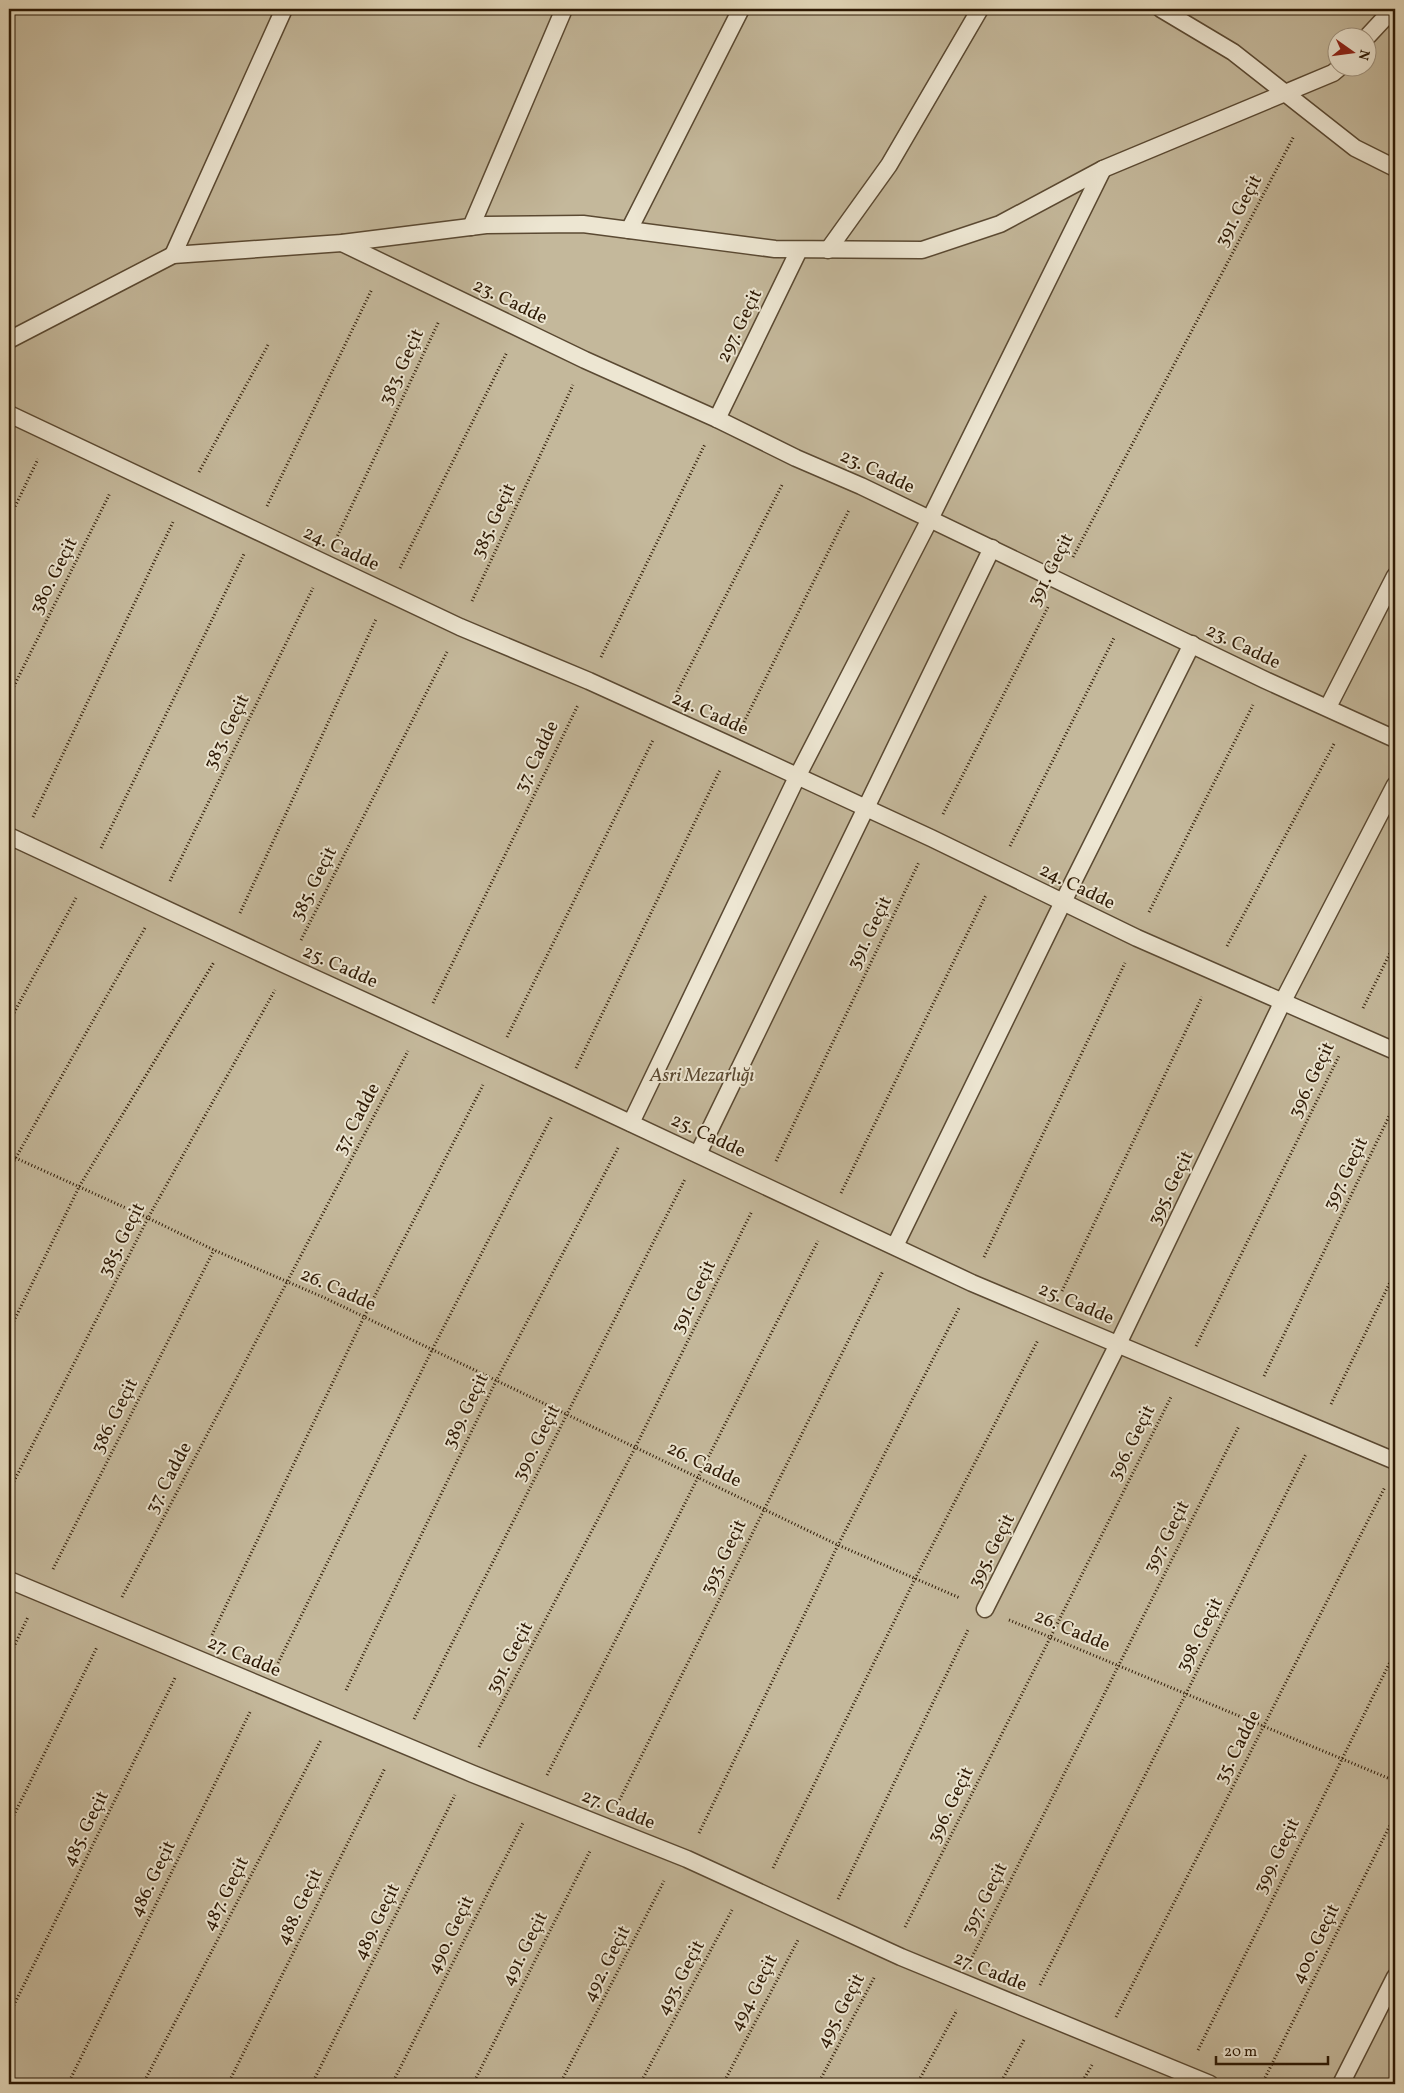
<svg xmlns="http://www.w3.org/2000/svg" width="1404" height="2093" font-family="Vollkorn,serif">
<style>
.green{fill:#c4b89b;stroke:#786850;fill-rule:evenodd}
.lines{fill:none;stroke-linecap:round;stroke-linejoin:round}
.service-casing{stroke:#5a4932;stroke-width:19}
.path{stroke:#2d1904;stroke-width:3;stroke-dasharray:1 2.5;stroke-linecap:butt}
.service{stroke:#ede6d2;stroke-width:16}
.labels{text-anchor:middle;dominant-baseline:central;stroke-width:4;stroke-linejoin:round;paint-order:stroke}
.street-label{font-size:19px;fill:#2d1904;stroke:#ede6d2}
.park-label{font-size:19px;font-style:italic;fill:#5a4931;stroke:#ede6d2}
</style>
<rect width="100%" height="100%" fill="#e3d8ba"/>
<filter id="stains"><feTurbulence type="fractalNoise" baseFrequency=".004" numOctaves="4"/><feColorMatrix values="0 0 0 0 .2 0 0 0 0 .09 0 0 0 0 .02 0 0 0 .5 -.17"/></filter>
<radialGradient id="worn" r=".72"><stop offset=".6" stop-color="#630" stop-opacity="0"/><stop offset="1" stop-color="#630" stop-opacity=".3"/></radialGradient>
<path class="green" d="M 9,9 L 1395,9 L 1395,2084 L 9,2084 ZM 1336,38 L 1366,38 L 1366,68 L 1336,68 Z"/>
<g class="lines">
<g class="service-casing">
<g id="service">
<polyline points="1161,9 1233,52 1355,148 1395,168"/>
<polyline points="1366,38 1393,9"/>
<polyline points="471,227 564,9"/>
<polyline points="629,230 741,9"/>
<polyline points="342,243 585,360 717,419 796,458 861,486 1265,680 1395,739"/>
<polyline points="828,250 889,165 980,9"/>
<polyline points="173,255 284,9"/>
<polyline points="9,340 173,255 342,243 486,225 583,224 775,249 922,250 1000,224 1103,169 1333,73 1339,68"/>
<polyline points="9,414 460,627 589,681 732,746 931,838 1137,938 1395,1051"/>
<polyline points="717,419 799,250"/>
<polyline points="1328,707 1395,576"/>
<polyline points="9,836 288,966 564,1092 972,1283 1395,1461"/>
<polyline points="631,1123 797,777 930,519 1103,169"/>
<polyline points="698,1154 992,548"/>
<polyline points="895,1246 1063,902 1192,644"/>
<polyline points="9,1580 473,1774 687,1859 901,1957 1210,2084"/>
<polyline points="985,1609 1118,1344 1283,1001 1395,785"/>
<polyline points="1341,2084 1395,1977"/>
</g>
</g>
<g class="path">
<polyline points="199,472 268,345"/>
<polyline points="267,506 372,289"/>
<polyline points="9,519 38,459"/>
<polyline points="336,539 439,321"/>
<polyline points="1073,557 1294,136"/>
<polyline points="400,568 507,352"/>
<polyline points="472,601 573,385"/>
<polyline points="601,657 705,444"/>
<polyline points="677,692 783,483"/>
<polyline points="9,696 110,493"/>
<polyline points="744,722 849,510"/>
<polyline points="943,814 1049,605"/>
<polyline points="33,817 173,522"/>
<polyline points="1010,846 1114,638"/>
<polyline points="101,848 244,554"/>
<polyline points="170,881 313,588"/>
<polyline points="1149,912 1253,705"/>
<polyline points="240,913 376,619"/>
<polyline points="301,940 447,652"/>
<polyline points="1227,946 1335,742"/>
<polyline points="433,1003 578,705"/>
<polyline points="1363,1008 1395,943"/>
<polyline points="9,1022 76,898"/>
<polyline points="507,1037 653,740"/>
<polyline points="576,1068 720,770"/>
<polyline points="9,1155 148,1218 214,1250 325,1298 838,1545 960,1598"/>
<polyline points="776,1161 919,862"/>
<polyline points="9,1170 145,928"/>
<polyline points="841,1193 986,895"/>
<polyline points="984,1257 1125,963"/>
<polyline points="1062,1291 1202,997"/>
<polyline points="9,1331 79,1187 214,962"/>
<polyline points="1196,1346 1339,1056"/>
<polyline points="1264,1376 1395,1104"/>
<polyline points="1331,1404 1395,1272"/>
<polyline points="9,1491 148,1218 275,990"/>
<polyline points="53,1569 214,1250"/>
<polyline points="122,1597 408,1051"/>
<polyline points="1009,1620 1395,1781"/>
<polyline points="212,1635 364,1317 483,1085"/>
<polyline points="9,1657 28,1617"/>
<polyline points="278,1663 432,1350 552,1116"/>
<polyline points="346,1690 496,1381 618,1148"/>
<polyline points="414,1719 685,1179"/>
<polyline points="479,1747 635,1448 752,1211"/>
<polyline points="547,1775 818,1241"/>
<polyline points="618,1803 883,1271"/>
<polyline points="9,1825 97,1647"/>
<polyline points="699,1833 838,1545 959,1308"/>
<polyline points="773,1868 915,1579 1038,1340"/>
<polyline points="838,1899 968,1630"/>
<polyline points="905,1927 1171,1397"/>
<polyline points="972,1957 1239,1426"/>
<polyline points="1040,1985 1306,1454"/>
<polyline points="9,2015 175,1678"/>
<polyline points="1116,2017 1385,1487"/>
<polyline points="1198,2050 1395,1652"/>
<polyline points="68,2084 250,1712"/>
<polyline points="143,2084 321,1740"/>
<polyline points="228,2084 385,1768"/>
<polyline points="312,2084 455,1795"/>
<polyline points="392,2084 523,1823"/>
<polyline points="473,2084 590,1851"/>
<polyline points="560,2084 664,1881"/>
<polyline points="640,2084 732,1910"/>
<polyline points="723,2084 798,1940"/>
<polyline points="818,2084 875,1976"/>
<polyline points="917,2084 957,2010"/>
<polyline points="1000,2084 1025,2038"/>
<polyline points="1081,2084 1092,2065"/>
<polyline points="1262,2084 1395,1815"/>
</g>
<use href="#service" class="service"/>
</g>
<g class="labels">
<g class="street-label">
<text transform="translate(1239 211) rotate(-62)">391. Geçit</text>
<text transform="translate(510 302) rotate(26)">23. Cadde</text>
<text transform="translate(740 326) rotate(-64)">297. Geçit</text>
<text transform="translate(402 367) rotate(-65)">383. Geçit</text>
<text transform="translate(877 472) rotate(25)">23. Cadde</text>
<text transform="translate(494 521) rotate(-65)">385. Geçit</text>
<text transform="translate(341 549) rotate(25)">24. Cadde</text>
<text transform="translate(1051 570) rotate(-63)">391. Geçit</text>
<text transform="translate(54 576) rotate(-63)">380. Geçit</text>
<text transform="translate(1243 647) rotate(26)">23. Cadde</text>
<text transform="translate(710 714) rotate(24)">24. Cadde</text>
<text transform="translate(227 732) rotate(-64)">383. Geçit</text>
<text transform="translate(537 757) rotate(-64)">37. Cadde</text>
<text transform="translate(314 884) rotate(-63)">385. Geçit</text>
<text transform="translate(1077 887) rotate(26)">24. Cadde</text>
<text transform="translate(870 933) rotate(-64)">391. Geçit</text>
<text transform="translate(340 967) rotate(24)">25. Cadde</text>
<text transform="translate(1312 1080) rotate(-64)">396. Geçit</text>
<text transform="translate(357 1119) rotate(-62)">37. Cadde</text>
<text transform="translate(708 1136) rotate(25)">25. Cadde</text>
<text transform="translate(1346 1174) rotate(-64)">397. Geçit</text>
<text transform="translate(1171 1188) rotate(-64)">395. Geçit</text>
<text transform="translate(122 1240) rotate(-63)">385. Geçit</text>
<text transform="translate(338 1290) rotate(24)">26. Cadde</text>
<text transform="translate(694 1297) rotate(-64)">391. Geçit</text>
<text transform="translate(1076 1304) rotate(23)">25. Cadde</text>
<text transform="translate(466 1411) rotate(-64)">389. Geçit</text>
<text transform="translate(115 1416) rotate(-63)">386. Geçit</text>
<text transform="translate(537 1443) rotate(-63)">390. Geçit</text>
<text transform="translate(1132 1443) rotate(-63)">396. Geçit</text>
<text transform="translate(704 1465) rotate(26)">26. Cadde</text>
<text transform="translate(169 1478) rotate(-62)">37. Cadde</text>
<text transform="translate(1167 1537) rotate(-63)">397. Geçit</text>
<text transform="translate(992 1551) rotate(-63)">395. Geçit</text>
<text transform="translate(724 1557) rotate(-64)">393. Geçit</text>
<text transform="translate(1072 1631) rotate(23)">26. Cadde</text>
<text transform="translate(1200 1635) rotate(-63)">398. Geçit</text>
<text transform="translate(244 1657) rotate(23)">27. Cadde</text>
<text transform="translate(510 1658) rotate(-62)">391. Geçit</text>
<text transform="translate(1238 1747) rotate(-63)">35. Cadde</text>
<text transform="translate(951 1805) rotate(-64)">396. Geçit</text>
<text transform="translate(618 1810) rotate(22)">27. Cadde</text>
<text transform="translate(86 1829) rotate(-64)">485. Geçit</text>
<text transform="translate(1277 1856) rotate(-64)">399. Geçit</text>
<text transform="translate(153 1879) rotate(-64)">486. Geçit</text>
<text transform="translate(226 1894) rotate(-63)">487. Geçit</text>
<text transform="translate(985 1899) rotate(-63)">397. Geçit</text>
<text transform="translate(300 1907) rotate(-64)">488. Geçit</text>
<text transform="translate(377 1922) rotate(-64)">489. Geçit</text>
<text transform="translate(451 1935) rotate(-64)">490. Geçit</text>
<text transform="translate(1316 1944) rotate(-64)">400. Geçit</text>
<text transform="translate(525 1949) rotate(-63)">491. Geçit</text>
<text transform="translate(607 1964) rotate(-63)">492. Geçit</text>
<text transform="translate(990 1972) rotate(22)">27. Cadde</text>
<text transform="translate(681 1978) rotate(-62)">493. Geçit</text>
<text transform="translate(754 1993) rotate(-63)">494. Geçit</text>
<text transform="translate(841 2011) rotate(-62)">495. Geçit</text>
</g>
<g class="park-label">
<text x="702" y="1076">Asri Mezarlığı</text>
</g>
</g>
<rect width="1404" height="2093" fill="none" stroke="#e3d8ba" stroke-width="30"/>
<rect x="10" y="10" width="1384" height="2073" fill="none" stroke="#2d1904" stroke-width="2.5"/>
<rect x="15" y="15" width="1374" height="2063" fill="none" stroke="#2d1904"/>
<g transform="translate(1352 52) rotate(104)"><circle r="24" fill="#ede6d2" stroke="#a09480"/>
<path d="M0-4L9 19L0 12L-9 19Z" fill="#8f2418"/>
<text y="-8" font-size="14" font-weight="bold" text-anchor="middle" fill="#2d1904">N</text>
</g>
<path d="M1216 2056v8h112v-8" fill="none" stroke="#2d1904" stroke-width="2.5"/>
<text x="1224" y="2056" font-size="15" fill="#2d1904" stroke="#ede6d2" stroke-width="4" paint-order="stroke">20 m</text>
<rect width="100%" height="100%" filter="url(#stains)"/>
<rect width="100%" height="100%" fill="url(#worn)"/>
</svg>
